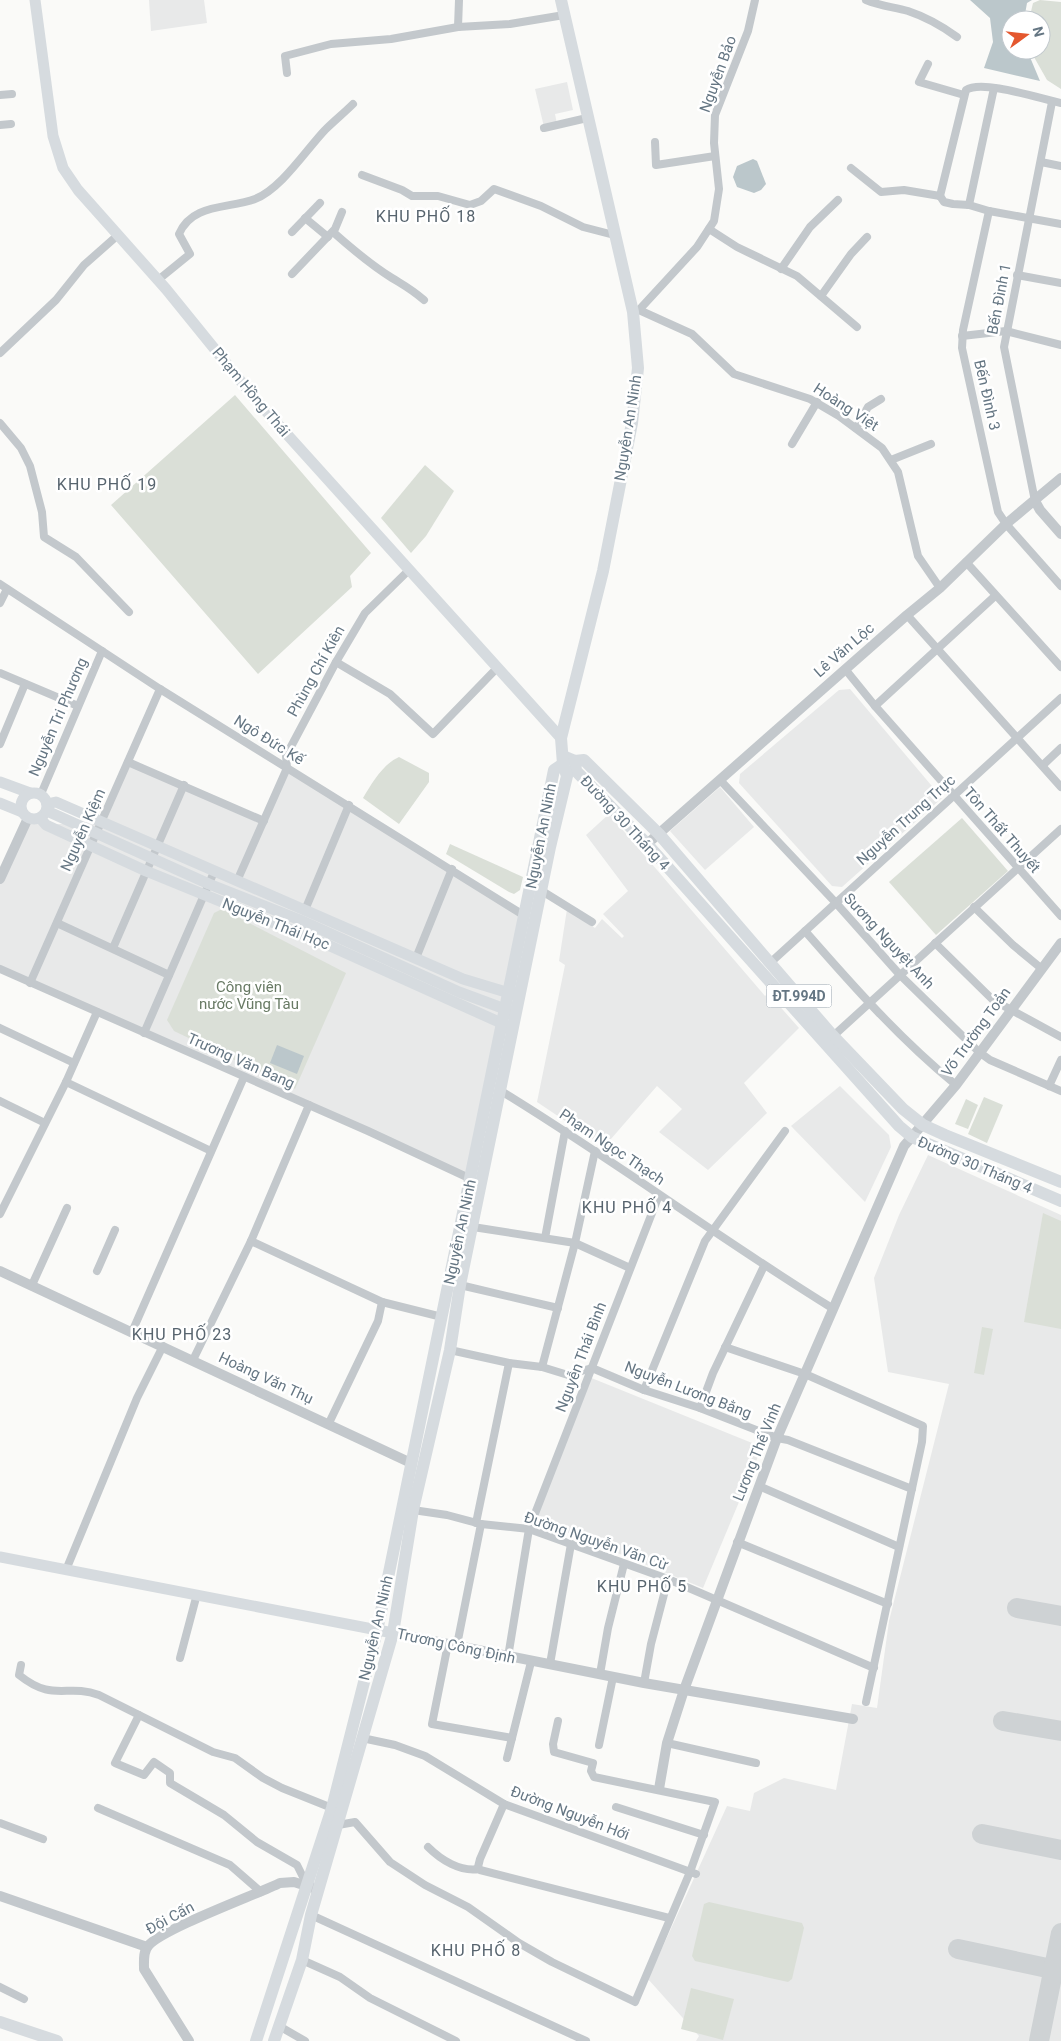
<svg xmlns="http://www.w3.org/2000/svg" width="1061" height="2041" font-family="Roboto,sans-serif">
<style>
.built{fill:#e8e9e9}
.green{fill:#dadfd7}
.water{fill:#bbc7cb}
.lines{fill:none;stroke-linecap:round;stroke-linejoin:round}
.taxiway{stroke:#ced2d4;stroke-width:20}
.minor{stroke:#c3c8cc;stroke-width:8}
.tertiary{stroke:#c3c8cc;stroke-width:10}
.secondary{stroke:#d6dbdf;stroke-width:11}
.primary{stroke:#d6dbdf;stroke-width:12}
.labels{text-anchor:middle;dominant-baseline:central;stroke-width:5;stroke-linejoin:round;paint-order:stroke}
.shield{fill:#fff;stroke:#939fa8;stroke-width:1}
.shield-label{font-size:14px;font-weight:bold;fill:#657683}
.street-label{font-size:15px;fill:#657683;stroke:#fff}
.park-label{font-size:15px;fill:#687a64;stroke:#fff}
.neighbourhood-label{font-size:16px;letter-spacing:1px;fill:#57646e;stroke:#fff}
</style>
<rect width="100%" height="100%" fill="#fafaf8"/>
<g class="built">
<polygon points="149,0 204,0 207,23 151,31"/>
<polygon points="567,82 573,110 555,114 557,124 544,127 535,89"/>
<polygon points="850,689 942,798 842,887 832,886 739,783 740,774 839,690"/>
<polygon points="128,762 264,821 287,768 525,916 471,1179 0,969 0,879 28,818 46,825 101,821"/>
<polygon points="720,787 754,827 705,870 670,831"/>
<polygon points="609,814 765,996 768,993 799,1028 744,1083 767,1113 708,1170 659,1132 682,1109 657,1086 604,1147 537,1102 565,965 559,961 567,909 595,928 602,919 622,938 624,936 603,914 628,891 586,835"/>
<polygon points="840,1086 889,1135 891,1147 865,1202 791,1126"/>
<polygon points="928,1155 1061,1215 1061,2041 696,2041 699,2036 648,1979 727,1806 750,1811 754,1793 784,1778 836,1790 852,1704 877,1708 889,1621 949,1384 888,1372 874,1278 899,1215"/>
<polygon points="589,1377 762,1447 703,1588 537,1520 536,1515"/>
</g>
<g class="green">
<polygon points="1040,0 1061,2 1061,89 1047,80 1030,50 1041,50 1041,20 1029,20 1033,3"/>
<polygon points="235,395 371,553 350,576 352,587 258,674 111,505"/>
<polygon points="425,465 454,491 426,536 411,553 381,518"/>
<path d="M 399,757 L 429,773 L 429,782 L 399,824 L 363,798 C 372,783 383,764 399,757 Z"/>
<polygon points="962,818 1008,871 936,935 889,882"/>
<polygon points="450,844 523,877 520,890 514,894 509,892 446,854"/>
<polygon points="222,909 346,973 295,1089 174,1031 167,1020 214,913"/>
<polygon points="984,1097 1003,1105 987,1143 968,1134"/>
<polygon points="966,1099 978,1105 968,1129 955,1124"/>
<polygon points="1043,1213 1061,1221 1061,1329 1024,1322"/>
<polygon points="982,1327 993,1329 984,1375 974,1373"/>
<polygon points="709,1902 802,1923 804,1928 792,1979 788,1982 695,1961 692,1956 704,1904"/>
<polygon points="691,1988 734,1999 723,2040 681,2029"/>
</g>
<g class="water">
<polygon points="970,0 1032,0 1027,3 1024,20 1011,20 1011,50 1027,50 1040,81 984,68 993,42 990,18"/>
<polygon points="753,159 757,161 766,184 761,190 754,193 737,187 733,177 737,166"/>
<polygon points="277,1045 304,1056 297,1074 270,1063"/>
</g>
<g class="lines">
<g class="taxiway">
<polyline points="1017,1608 1061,1616"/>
<polyline points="1003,1721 1061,1731"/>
<polyline points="982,1834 1061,1850"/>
<polyline points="958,1949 1061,1971"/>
<polyline points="1039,2041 1061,1933"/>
</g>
<g class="minor">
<path d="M 866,0 C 880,6 894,7 908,11 C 926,17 942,26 957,37"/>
<polyline points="458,27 459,0"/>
<polyline points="928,64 919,82 964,95"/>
<polyline points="287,73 285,56 331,44 391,39 458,27 510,24 564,15"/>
<polyline points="0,95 12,94"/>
<polyline points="0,125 11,124"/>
<polyline points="544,128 587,118"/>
<polyline points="655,142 656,165 715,156"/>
<polyline points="1041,162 1061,166"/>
<polyline points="851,168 881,192 904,190 940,196"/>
<polyline points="362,175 402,190 412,196 438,196 470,205 481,201 494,189 541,206 583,227 614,235"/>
<path d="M 940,196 L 966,90 C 982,79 1041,99 1061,103"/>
<polyline points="940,196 944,202 953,204 969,205 989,211 1061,224"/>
<polyline points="969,205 994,88"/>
<polyline points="989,211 963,330 962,348 998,512 1006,524 1061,586"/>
<polyline points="305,218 328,237"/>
<polyline points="709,229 737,247 797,276 857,327"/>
<polyline points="292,232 320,203"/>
<path d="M 333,232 C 351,248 371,265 392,278 C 405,286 411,289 424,300"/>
<polyline points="781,269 810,227 838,200"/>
<polyline points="292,274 335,229 342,212"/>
<polyline points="1017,275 1061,283"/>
<path d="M 158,280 L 190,254 L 179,234 C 192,203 228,209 255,199 C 281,189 306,150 325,130 C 334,121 344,113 353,104"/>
<polyline points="821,296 851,254 867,237"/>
<polyline points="639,310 697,247 714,221 719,189 714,143 715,115 748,31 755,0"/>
<polyline points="633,312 639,310 692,334 734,374 810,399 839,416 882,448 898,472 918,556 940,588"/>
<polyline points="962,336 1006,331 1061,345"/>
<polyline points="0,353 56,300 84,265 118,235"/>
<polyline points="0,423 21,448 30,466 42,512 44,537 76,557 129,612"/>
<polyline points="856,428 868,407 881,399"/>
<polyline points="792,444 817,402"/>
<polyline points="891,460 931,444"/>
<polyline points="1035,501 1004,347 1052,102"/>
<polyline points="966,562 1061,667"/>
<polyline points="0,584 160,689 525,916"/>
<polyline points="0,603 7,589"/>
<polyline points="907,615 1061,787"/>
<polyline points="336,662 390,694 433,734 498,667"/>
<polyline points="845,669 875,706 1061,916"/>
<polyline points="0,673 78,706"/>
<polyline points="875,706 995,596"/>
<polyline points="0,744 25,684"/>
<polyline points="128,762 264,821"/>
<polyline points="1043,765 1061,748"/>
<polyline points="720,780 836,903 900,975 979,1052 990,1060 1061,1091"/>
<polyline points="41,794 102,651"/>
<polyline points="237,881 287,768 286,756 336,662 365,613 408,571"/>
<polyline points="542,891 592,922"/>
<polyline points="974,907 1013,945 1042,969"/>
<polyline points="305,910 349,805"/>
<polyline points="57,923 169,975"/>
<path d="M 805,931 C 853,986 900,1039 956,1085"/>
<polyline points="935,943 993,1000 1061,1037"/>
<polyline points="113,948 184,785"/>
<polyline points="416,958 452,869"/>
<polyline points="770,963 1061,698"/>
<polyline points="0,969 368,1131 471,1179"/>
<polyline points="30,983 160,689"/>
<polyline points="0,1028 74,1063"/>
<polyline points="144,1033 214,872"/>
<polyline points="831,1038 1061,829"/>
<polyline points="66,1082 211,1151"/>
<polyline points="1049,1086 1061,1060"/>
<path d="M 501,1091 C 614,1160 720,1239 832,1308"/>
<polyline points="0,1101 45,1123"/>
<polyline points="0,1214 66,1082 97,1012"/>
<polyline points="473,1227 575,1243 630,1268"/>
<polyline points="545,1238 565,1131"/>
<polyline points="251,1241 382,1302 442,1317"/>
<polyline points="97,1271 115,1230"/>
<polyline points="32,1285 67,1208"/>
<polyline points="460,1285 558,1308"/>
<polyline points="132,1332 244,1077"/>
<polyline points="725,1347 805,1374 923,1426 922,1442 866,1702"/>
<polyline points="450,1350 509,1363 542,1367 568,1375 592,1368 644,1390 700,1408 777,1438 788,1440 912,1489"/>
<polyline points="193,1360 251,1241 309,1105"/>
<polyline points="542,1367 575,1243 595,1151"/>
<polyline points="644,1390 705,1241 785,1131"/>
<polyline points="700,1408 713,1373 764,1266"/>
<polyline points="329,1423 378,1321 382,1302"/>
<polyline points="759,1486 899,1547"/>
<polyline points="413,1510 447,1515 481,1524 529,1529 668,1579 874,1668"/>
<polyline points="476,1523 509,1363"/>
<polyline points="737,1542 888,1604"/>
<polyline points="66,1570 137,1398 163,1346"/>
<polyline points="448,1644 432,1724 512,1738"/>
<polyline points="457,1645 481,1524"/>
<polyline points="508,1657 529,1529 659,1195"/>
<polyline points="180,1658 197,1594"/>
<polyline points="550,1664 571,1544"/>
<path d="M 21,1665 L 19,1675 C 54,1703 66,1683 99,1695 L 213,1752 L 235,1758 L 263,1778 L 282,1788 L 332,1808"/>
<polyline points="600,1674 608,1628 624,1564"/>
<polyline points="644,1683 651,1644 668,1579"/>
<polyline points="139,1715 115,1763 144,1775 154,1762 170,1773 170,1783 224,1815 257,1842 297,1865 307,1885"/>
<polyline points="362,1738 395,1745 425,1756 504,1804 696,1874"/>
<polyline points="667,1743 756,1763"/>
<polyline points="599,1745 613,1677"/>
<polyline points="507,1758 531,1662"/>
<polyline points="504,1804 480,1859 478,1867 480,1870 669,1918"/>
<polyline points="616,1807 704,1835"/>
<polyline points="98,1808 230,1865 261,1892"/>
<polyline points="0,1823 43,1839"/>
<polyline points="338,1825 355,1822 390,1862 425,1885 468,1907 519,1943 552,1962 635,2002 690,1872 715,1802 594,1777 591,1771 593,1763 554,1752 553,1744 558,1721"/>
<path d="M 428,1847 C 441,1860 460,1872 479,1869"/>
<polyline points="311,1915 586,2041"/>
<polyline points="302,1960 340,1977 370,1998 456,2041"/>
<polyline points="0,1987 24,1999"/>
<polyline points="279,2026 305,2041"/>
</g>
<g class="tertiary">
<polyline points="1035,501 1040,510 1061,534"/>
<polyline points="647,844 907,615 940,588 1006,524 1061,478"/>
<polyline points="0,879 28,818"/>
<polyline points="0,1271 411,1463"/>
<polyline points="393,1633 644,1683 853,1719"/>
<polyline points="659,1789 667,1743 684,1690 777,1438 904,1146 956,1085 1061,943"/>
<polyline points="0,1896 147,1947"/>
<path d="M 189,2041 L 144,1969 C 144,1961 143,1952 148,1946 C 162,1929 255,1895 280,1883 L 294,1882 L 313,1888"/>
</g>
<g class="secondary">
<polyline points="35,0 53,136 63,168 78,190 166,289 256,400 561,738"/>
<polyline points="0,782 30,793"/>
<circle cx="34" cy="806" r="13"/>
<polyline points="0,803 22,812"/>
<polyline points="47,804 56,802 463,979 516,995"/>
<polyline points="47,811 209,884 300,920 459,992 513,1012"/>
<polyline points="40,818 46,825 146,871 328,945 510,1027"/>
<polyline points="0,1557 393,1633"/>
</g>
<g class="primary">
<polyline points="563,756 575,761 584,760 659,834 833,1036 903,1109 923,1125 945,1135 1061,1182"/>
<polyline points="575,761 576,771 647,844 899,1126 912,1137 1061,1201"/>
<polyline points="0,2022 57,2041"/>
<polyline points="256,2041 332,1808 377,1631 554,770 563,764"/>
<polyline points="274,2041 302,1960 311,1915 393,1633 413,1510 450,1350 460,1285 550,847 567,776 563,764 561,738 603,571 632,423 638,368 633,312 561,0"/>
</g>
</g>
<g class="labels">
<rect class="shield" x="766.5" y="984.5" width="65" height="23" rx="4"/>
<g class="shield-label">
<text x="799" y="996">ĐT.994D</text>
</g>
<g class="street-label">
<text transform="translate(718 74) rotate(-70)">Nguyễn Bảo</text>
<text transform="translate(999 299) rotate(-79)">Bến Đình 1</text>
<text transform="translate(251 392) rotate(50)">Phạm Hồng Thái</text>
<text transform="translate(987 395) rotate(77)">Bến Đình 3</text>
<text transform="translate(846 407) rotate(33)">Hoàng Việt</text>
<text transform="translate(628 428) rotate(-81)">Nguyễn An Ninh</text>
<text transform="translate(844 650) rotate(-41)">Lê Văn Lộc</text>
<text transform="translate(316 671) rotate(-61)">Phùng Chí Kiên</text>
<text transform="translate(58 717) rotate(-67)">Nguyễn Tri Phương</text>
<text transform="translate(269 740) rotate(32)">Ngô Đức Kế</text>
<text transform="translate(906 820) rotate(-42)">Nguyễn Trung Trực</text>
<text transform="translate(625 823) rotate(47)">Đường 30 Tháng 4</text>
<text transform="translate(83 830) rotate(-66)">Nguyễn Kiệm</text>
<text transform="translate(1002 830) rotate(49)">Tôn Thất Thuyết</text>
<text transform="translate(541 836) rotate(-79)">Nguyễn An Ninh</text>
<text transform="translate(276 924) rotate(22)">Nguyễn Thái Học</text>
<text transform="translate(889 941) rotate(47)">Sương Nguyệt Anh</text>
<text transform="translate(976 1032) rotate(-54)">Võ Trường Toản</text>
<text transform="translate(241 1061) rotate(24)">Trương Văn Bang</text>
<text transform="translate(612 1147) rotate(34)">Phạm Ngọc Thạch</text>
<text transform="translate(975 1165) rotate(23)">Đường 30 Tháng 4</text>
<text transform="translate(460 1232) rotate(-78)">Nguyễn An Ninh</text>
<text transform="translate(581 1357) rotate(-69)">Nguyễn Thái Bình</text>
<text transform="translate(266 1378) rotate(25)">Hoàng Văn Thụ</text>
<text transform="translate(688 1390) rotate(21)">Nguyễn Lương Bằng</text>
<text transform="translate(757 1452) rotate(-68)">Lương Thế Vinh</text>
<text transform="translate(596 1541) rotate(19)">Đường Nguyễn Văn Cừ</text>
<text transform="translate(376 1628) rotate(-77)">Nguyễn An Ninh</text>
<text transform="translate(456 1646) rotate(12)">Trương Công Định</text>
<text transform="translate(570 1813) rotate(21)">Đường Nguyễn Hới</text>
<text transform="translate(170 1918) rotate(-28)">Đội Cấn</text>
</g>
<g class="park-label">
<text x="249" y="987">Công viên<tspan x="249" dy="17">nước Vũng Tàu</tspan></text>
</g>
<g class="neighbourhood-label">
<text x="426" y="216">KHU PHỐ 18</text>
<text x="107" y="484">KHU PHỐ 19</text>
<text x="627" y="1207">KHU PHỐ 4</text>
<text x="182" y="1334">KHU PHỐ 23</text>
<text x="642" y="1586">KHU PHỐ 5</text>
<text x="476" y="1950">KHU PHỐ 8</text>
</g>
</g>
<g transform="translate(1026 35) rotate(75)"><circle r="24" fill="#ffffff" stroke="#c1c8cd"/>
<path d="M0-4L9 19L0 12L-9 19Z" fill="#e4572e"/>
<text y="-8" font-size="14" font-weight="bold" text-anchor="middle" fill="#657683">N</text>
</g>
</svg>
